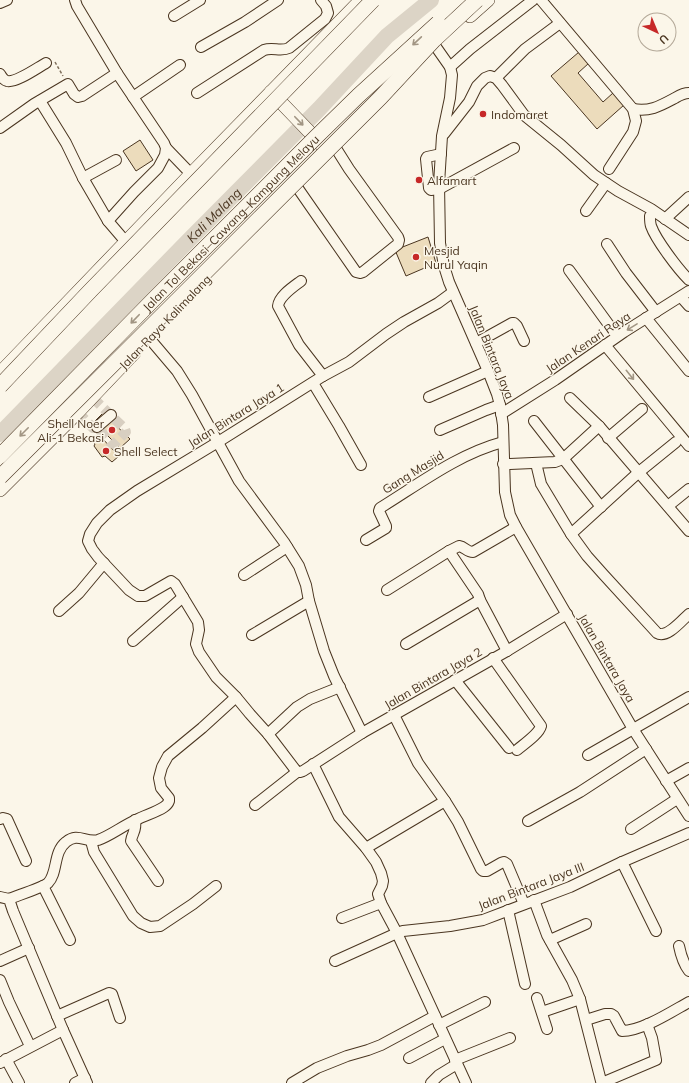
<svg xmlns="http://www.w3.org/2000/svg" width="689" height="1083" font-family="Mulish,sans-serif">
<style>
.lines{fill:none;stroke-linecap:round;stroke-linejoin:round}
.river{stroke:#dcd4c6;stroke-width:16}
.building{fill:#ecdcbc;stroke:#4a3520}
.minor-tunnel{stroke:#d8cfc1;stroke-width:10;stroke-dasharray:10 5;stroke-linecap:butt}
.minor-casing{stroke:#4a3520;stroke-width:12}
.major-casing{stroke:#4a3520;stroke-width:14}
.path{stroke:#7f6f5c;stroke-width:1.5;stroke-dasharray:3 2;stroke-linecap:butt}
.minor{stroke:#fbf6e9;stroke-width:10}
.major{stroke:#fbf6e9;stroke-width:13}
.highway-bridge-casing{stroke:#4a3520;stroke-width:16;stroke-linecap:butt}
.highway-bridge{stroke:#fbf6e9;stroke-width:15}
.oneway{stroke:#a29684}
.poi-dot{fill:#c62828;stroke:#fbf6e9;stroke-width:1.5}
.labels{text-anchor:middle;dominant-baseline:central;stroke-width:3;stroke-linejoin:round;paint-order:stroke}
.poi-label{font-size:12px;fill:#4a3520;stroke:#fbf6e9;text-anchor:start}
.street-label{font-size:12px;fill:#4a3520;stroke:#fbf6e9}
.water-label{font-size:13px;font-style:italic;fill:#4a3520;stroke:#fbf6e9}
</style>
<rect width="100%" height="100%" fill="#fbf6e9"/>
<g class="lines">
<path class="river" id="s1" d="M 0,434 L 190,239 L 319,109 L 387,36 L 431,0"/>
</g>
<g class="building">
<polygon points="579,52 589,63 578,73 603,102 613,93 624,105 597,129 551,76"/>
<polygon points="140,140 153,160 136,171 123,151"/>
<polygon points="428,237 436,263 406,276 395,250"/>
<polygon points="103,413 130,439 120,448 94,422"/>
<polygon points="99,435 119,456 112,462 105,456 102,457 94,446 95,444 92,441"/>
</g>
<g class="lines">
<polyline class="minor-tunnel" points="78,412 93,428 97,427 111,443 114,444 126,432 125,429 92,397"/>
<g class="minor-casing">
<g id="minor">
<polyline points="75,0 77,6 117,73 164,143 166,148 165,155 158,168 134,192 108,221 126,242"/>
<polyline points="541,0 633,109 636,121 633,132 609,169"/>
<polyline points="0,3 7,0"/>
<polyline points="174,16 200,0"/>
<polyline points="201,47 245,22 278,0"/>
<polyline points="436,47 450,67 452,75 450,98 442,136 439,184 440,243 444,266 449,282 488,371 497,394 500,405 503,425 505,492 510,515 516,527 633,729 689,816"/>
<polyline points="450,67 470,49 533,0"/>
<path d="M 0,74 C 2,77 3,80 7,81 C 16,83 37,68 46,63"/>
<polyline points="496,78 525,49 560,23"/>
<path d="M 197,93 L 264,50 C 273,47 281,52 289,48 L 325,19 L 328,13 L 326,6 L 321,0"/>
<polyline points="133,97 180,65"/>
<polyline points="40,101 66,143 83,178 108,221"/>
<path d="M 633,109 C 650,112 660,106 675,98 C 680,95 683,93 689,93"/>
<polyline points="0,128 34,104 68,84 74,94 78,97 82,96 117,73"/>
<polyline points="444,134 469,102 477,86 485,78 490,76 496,78 502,85 524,115 561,145 594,175 618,191 651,209 689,235"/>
<polyline points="166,148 191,174"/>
<polyline points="441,154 427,157 426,159 429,188 431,190 439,189 514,148"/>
<polyline points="83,178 116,160"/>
<polyline points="297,187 356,272 360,273 363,272 398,244 399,240 398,237 349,169 337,150"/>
<polyline points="586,211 606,183"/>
<path d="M 650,216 C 650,219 650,223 651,226 C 656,240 678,269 689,280"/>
<polyline points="665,219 689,197"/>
<polyline points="607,244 626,273 656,312"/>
<polyline points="569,270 617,336"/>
<path d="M 301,281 C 293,287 279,296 278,306 L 299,345 L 323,376"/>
<polyline points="453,292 438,303 404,322 386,334 349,362 323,376 218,442 137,491 110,510 97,523 90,534 88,541 92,549 98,557 129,590 138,596 145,596 171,581 175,584 198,622 199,630 196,644 199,652 216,677 236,697 250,714 268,734 297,772 300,772 303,771 362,733 507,651 567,614"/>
<polyline points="681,297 689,306"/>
<polyline points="646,318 689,371"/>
<polyline points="149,338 177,371 192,395 239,481 284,542 299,566 306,585 309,601 324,651 334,676 362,733"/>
<polyline points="476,343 512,323 514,323 517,326 524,341"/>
<polyline points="605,345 689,446"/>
<polyline points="313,383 339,426 361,465"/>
<polyline points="429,397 488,371"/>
<polyline points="570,398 599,426 689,531"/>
<polyline points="501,414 555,380 624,332 689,291"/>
<polyline points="534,421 601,507"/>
<polyline points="97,427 111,415"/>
<polyline points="440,430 486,410 500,405"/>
<polyline points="608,438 642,409"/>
<path d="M 536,463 L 541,484 L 571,534 L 587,556 L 603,574 L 657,633 C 667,639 682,620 689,614"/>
<polyline points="503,464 510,464 555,462 563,459 599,426"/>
<polyline points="668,506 689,489"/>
<polyline points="571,534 639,472 676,442"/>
<path d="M 366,540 L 386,528 L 386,526 L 379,511 L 380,508 C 419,484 458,454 503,442"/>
<polyline points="449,551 478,594 480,600 507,651"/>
<polyline points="244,575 287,547"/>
<path d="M 387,590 L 449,551 L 459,546 C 465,547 467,552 473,552 L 516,527"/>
<polyline points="59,611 79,593 104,563"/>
<polyline points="252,635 309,601"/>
<polyline points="133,641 183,597"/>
<polyline points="406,644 480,600"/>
<path d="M 493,658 L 541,726 C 539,734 524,744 517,750"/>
<polyline points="455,680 509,748"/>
<polyline points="394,715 418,763 445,801 458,822 481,869 483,871 487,871 501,863 504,862 507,864 524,904"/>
<polyline points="268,734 297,707 310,699 340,687"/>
<polyline points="588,755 689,697"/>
<polyline points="313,764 339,817 366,848 376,862 381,873 383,881 382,886 378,894 381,903 397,933 466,1083"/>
<polyline points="666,781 689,768"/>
<polyline points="255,805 297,772"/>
<polyline points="0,819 3,818 7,819 26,861"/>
<path d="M 135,820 C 137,831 132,833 131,841 L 158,881"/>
<polyline points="528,821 580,792 646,749"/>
<polyline points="631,829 677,799"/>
<polyline points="91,841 94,852 133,916 141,923 150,927 160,926 193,904 216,886"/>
<polyline points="366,848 445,801"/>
<polyline points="622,862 656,931"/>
<polyline points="43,886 70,940"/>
<polyline points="0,897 9,899 13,911 63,1030 87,1083"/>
<path d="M 9,899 C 16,896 44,887 48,883 C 58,873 53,852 66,842 C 78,832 85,843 98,840 C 110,836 124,825 136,820 C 145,815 155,813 164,807 C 167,805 168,804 169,801 L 169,798 L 161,788 L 159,778 L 162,767 L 168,756 L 202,728 L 236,697"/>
<polyline points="534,900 547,935 572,980 580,999 601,1081 604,1082 656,1060 652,1038 648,1027 648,1024"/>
<polyline points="508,910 525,984"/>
<polyline points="342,918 381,903"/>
<polyline points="550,940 586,924"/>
<path d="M 679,946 C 681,956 683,963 689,971"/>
<polyline points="0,961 29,948"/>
<polyline points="335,961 397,933 403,931 450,926 483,920 570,887 622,862 689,833"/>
<polyline points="0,980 9,1002 30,1046"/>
<polyline points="537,998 547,1029"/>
<polyline points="542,1012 580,999"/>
<polyline points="57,1016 109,993 112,994 120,1018"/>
<path d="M 586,1020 L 605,1014 L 611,1014 L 614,1016 L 622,1031 C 642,1031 671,1012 689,1002"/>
<polyline points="439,1025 485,1002"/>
<polyline points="409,1058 445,1039"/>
<polyline points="6,1059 19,1083"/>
<polyline points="455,1060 510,1038"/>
<polyline points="0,1063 63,1030"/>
<polyline points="75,1083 85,1078"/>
<polyline points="292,1083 317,1068 347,1056 368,1050 381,1045 435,1016"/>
<polyline points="431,1083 439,1075 457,1064"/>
</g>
</g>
<g class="major-casing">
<g id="major">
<polyline points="470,16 488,0"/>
<polyline points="271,92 322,145"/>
<polyline points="321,144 367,102"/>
<polyline points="0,373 191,174 361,0"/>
<polyline points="0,490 78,412 134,353"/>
</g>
</g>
<polyline class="path" points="55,62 63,76"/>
<use href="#minor" class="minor"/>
<use href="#major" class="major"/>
<g class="highway-bridge-casing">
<g id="highway-bridge">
<polyline points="0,386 90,291 373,0"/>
<path id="s2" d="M 0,456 L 156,297 L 315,138 L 358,96 L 438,23"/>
<polyline points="0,477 381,97 434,40 477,0"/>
</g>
</g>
<use href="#highway-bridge" class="highway-bridge"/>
</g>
<defs><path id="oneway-shaft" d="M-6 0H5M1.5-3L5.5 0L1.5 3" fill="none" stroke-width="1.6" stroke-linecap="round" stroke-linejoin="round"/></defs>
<g class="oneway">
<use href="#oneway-shaft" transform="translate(417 41) rotate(137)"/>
<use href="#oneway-shaft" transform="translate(299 121) rotate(46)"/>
<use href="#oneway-shaft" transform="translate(135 319) rotate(134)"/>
<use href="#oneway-shaft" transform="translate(632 327) rotate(148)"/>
<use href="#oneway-shaft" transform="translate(630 375) rotate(51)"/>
<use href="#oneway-shaft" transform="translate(24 432) rotate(135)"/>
</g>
<g class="poi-dot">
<circle cx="483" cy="114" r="4"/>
<circle cx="419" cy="180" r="4"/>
<circle cx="416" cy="257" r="4"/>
<circle cx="112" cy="430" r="4"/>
<circle cx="106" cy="451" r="4"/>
</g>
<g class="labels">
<g class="poi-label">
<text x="491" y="114">Indomaret</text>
<text x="427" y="180">Alfamart</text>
<text x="424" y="250">Mesjid<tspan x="424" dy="14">Nurul Yaqin</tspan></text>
<text x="104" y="423" text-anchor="end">Shell Noer<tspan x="104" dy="14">Ali-1 Bekasi</tspan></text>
<text x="114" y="451">Shell Select</text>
</g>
<g class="street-label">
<text stroke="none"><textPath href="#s2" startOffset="328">Jalan Tol Bekasi–Cawang–Kampung Melayu</textPath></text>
<text transform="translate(165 322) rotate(-46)">Jalan Raya Kalimalang</text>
<text transform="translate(588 342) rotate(-34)">Jalan Kenari Raya</text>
<text transform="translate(492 352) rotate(68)">Jalan Bintara Jaya</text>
<text transform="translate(236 415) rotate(-32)">Jalan Bintara Jaya 1</text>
<text transform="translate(413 472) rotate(-32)">Gang Masjid</text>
<text transform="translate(607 658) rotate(60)">Jalan Bintara Jaya</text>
<text transform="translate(433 678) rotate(-30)">Jalan Bintara Jaya 2</text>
<text transform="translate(531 886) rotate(-21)">Jalan Bintara Jaya III</text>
</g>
<g class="water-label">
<text stroke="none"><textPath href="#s1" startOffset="306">Kali Malang</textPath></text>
</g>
</g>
<g transform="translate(657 32) rotate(136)"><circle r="19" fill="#fbf6e9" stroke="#b4a999"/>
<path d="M0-3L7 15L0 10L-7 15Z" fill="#c62828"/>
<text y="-6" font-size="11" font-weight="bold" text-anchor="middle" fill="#4a3520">U</text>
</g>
</svg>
